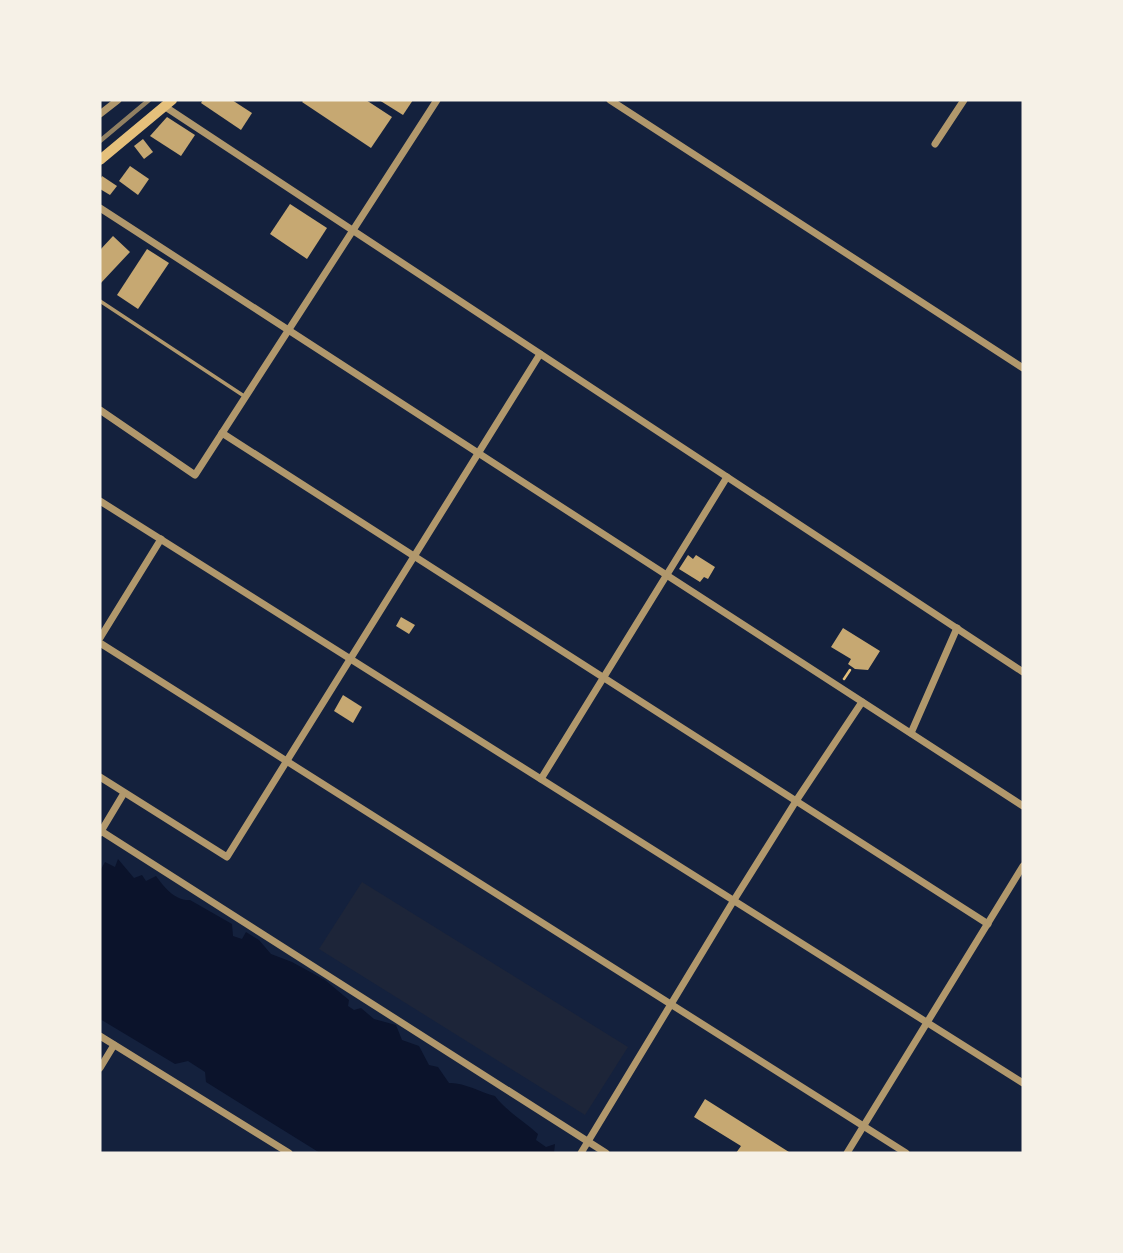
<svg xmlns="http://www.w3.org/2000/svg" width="1123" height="1253" font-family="Raleway,sans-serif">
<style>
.green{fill:#1d2539}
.water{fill:#0b132b}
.building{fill:#c6a872}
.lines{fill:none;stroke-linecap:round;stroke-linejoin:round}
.path{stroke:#e5c07b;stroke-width:2.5}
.service{stroke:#b1986c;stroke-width:3.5}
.minor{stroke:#b1986c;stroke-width:7}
.secondary{stroke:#e5c07b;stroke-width:10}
.rail{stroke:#918062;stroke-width:4.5}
</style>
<rect width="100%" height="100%" fill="#14213d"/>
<polygon class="green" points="362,882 628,1047 585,1115 319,949"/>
<path class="water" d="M 118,859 L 134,878 L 142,875 L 146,881 L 156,876 C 164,887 175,901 190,900 L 232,924 L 233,936 L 242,939 L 246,932 L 259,940 L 271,954 L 292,962 L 325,980 L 349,1000 L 348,1006 L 354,1010 L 361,1008 L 374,1019 L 396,1025 L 402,1040 L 419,1046 L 429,1065 L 438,1067 L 449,1083 C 463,1082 480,1092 495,1096 C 506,1111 523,1120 538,1134 L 536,1140 L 546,1147 L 555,1144 L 554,1153 L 320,1153 L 206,1082 L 205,1072 L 188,1061 L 175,1064 L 100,1019 L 100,871 L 105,862 L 115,867 Z"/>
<g class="building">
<polygon points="203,100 232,100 252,113 241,130 201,103"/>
<polygon points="304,100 366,100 392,117 371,148 302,102"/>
<polygon points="379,100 413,100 403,115"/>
<polygon points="167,117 195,135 181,156 150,136"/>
<polygon points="143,139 153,152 144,159 134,146"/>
<polygon points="130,166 149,179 138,195 119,181"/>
<polygon points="102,176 117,186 110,195 100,189 100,180"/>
<polygon points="290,204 327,228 307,259 270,234"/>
<polygon points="113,236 130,252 100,284 100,250"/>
<polygon points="147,249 169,263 138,309 117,295"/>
<polygon points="688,555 693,559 696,555 715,567 708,579 704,577 700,582 679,569"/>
<polygon points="401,617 415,625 409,634 396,626"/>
<polygon points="843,628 880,651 868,670 855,669 848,664 851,659 831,647"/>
<polygon points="343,695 362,707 353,723 334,711"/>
<polygon points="705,1099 789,1152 788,1153 736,1153 741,1146 694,1117"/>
</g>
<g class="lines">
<polyline class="path" points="844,679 850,670"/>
<polyline class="service" points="100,301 244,396"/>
<g class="minor">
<polyline points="610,100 1023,368"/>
<polyline points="164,106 1023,672"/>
<polyline points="100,114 118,100"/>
<polyline points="935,144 964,100"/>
<polyline points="100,208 1023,806"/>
<polyline points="100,410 195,475 437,100"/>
<polyline points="222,433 988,924"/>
<polyline points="100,501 1023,1083"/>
<polyline points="100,638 161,539"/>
<polyline points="100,643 906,1153"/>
<polyline points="911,733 957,628"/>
<polyline points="100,777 227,857 540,354"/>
<polyline points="541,779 727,477"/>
<polyline points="101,831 606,1153"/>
<polyline points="100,833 124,793"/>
<polyline points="100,1036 289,1153"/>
<polyline points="100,1068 114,1045"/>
<polyline points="581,1153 734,900 796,801 862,702"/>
<polyline points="847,1153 1023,866"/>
</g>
<polyline class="secondary" points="100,160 172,100"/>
<polyline class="rail" points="100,141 149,100"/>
</g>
<rect width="1123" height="1253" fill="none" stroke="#f6f1e7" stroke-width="203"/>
</svg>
